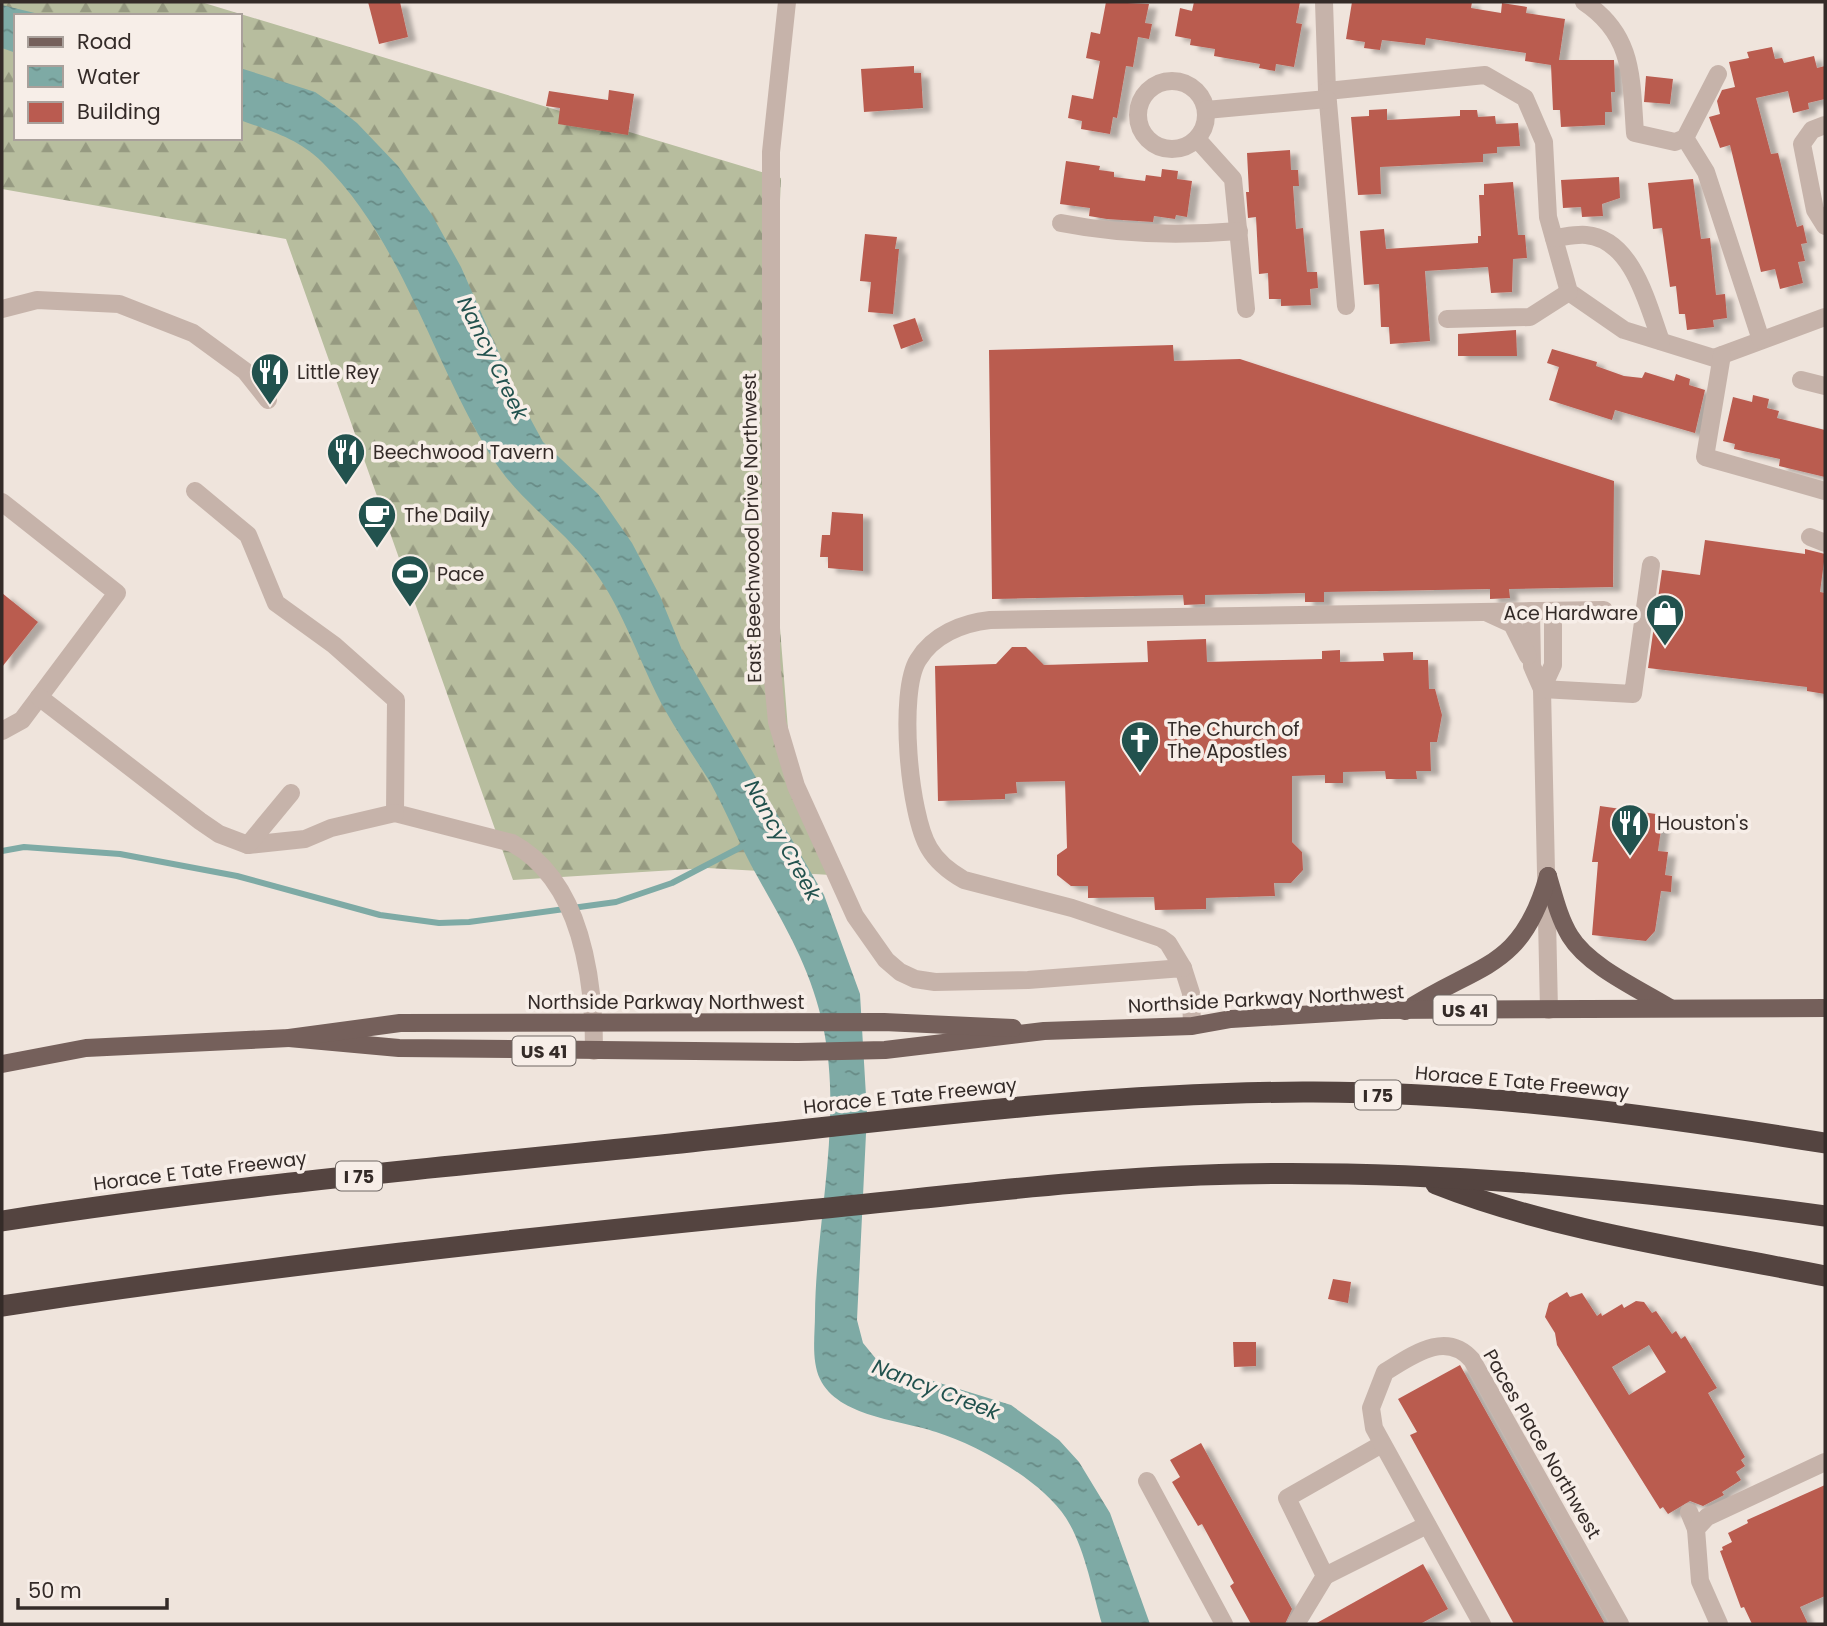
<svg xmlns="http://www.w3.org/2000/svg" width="1827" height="1626" font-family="Poppins,sans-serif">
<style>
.forest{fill:url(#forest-firs);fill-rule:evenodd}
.water{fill:url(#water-ripples)}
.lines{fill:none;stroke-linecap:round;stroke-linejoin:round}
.stream{stroke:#7eaaa5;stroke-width:6}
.building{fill:#ba5b50;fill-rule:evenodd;filter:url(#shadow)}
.minor{stroke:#c6b3aa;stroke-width:18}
.major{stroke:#75605b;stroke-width:18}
.highway{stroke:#544440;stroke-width:21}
.labels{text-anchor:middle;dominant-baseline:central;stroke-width:7;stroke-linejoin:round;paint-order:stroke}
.shield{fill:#f7eee8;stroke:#6e6662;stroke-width:2}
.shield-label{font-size:18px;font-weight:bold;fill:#342b28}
.poi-label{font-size:19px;fill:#342b28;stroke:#f7eee8;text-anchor:start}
.street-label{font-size:19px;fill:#342b28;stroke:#f7eee8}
.water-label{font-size:21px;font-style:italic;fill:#22524e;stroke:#f7eee8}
</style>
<defs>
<pattern id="forest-firs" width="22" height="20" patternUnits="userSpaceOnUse" patternTransform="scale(1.75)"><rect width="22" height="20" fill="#b7bd9e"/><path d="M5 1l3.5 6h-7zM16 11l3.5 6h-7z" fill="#969a81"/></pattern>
<pattern id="water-ripples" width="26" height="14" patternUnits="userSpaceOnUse" patternTransform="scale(1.75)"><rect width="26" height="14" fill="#7eaaa5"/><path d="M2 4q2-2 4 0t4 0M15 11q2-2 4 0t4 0" fill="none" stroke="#688b86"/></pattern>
<filter id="shadow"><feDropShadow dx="8" dy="4.5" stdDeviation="2" flood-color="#0004"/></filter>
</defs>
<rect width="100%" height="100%" fill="#efe4dc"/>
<path class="forest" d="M 2,2 L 201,2 L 781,178 L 772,381 L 780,628 L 791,767 L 831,875 L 707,868 L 513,880 L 286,239 L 2,189 ZM 16,16 L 240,16 L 240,138 L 16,138 Z"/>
<g class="water">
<polygon points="2,5 47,16 16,16 16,53 2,48"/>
<path d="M 240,68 L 315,92 L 334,105 L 357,123 L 398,166 L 432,215 L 461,267 L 517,394 L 543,442 L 598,494 L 632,543 L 660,596 L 682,650 L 824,895 L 860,994 L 867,1113 L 857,1320 L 863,1343 L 881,1365 L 1011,1405 L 1059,1440 L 1079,1462 L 1110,1513 L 1150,1624 L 1102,1624 C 1092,1590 1085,1548 1066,1518 C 1042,1481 978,1445 936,1432 C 901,1420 838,1417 820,1379 C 811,1360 815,1335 815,1314 C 816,1219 843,1121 823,1026 C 810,964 781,920 751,865 C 737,838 725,809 710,782 C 695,758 679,735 665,710 C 640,665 625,612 593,569 C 564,529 520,502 493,459 C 432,363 405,244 322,162 C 298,138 270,131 240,120 Z"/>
</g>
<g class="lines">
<polyline class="stream" points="2,851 24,847 120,854 237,876 380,915 439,923 469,922 616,902 672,883 747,844"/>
</g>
<g class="building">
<polygon points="368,2 400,2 408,37 379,44"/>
<polygon points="1106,2 1149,4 1145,23 1152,24 1149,39 1138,37 1133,67 1126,66 1117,118 1113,117 1110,134 1081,129 1082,121 1068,118 1072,95 1093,99 1100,61 1086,58 1091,32 1100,34"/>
<polygon points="1194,2 1300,2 1296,23 1302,24 1294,67 1276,64 1275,71 1259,68 1260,64 1214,56 1215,49 1190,45 1191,39 1175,36 1180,8 1192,11"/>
<polygon points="1352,2 1472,2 1471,8 1501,13 1502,3 1527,7 1526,13 1565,19 1559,60 1614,60 1615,92 1611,92 1612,112 1605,112 1605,125 1561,127 1560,110 1553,110 1551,65 1525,61 1526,53 1426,38 1425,45 1382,40 1380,50 1364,48 1365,42 1346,39"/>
<polygon points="1772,47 1775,59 1782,58 1784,63 1814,56 1817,68 1825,66 1825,99 1808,103 1809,109 1793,113 1788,91 1756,98 1771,154 1778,153 1797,227 1803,225 1807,243 1801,244 1805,261 1798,262 1803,283 1780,289 1775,269 1761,272 1730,145 1720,148 1709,117 1720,114 1717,101 1722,90 1735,87 1729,62 1749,58 1747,52"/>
<polygon points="914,66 914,73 921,73 923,108 864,112 861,69"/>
<polygon points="1646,76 1673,79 1670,104 1644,102"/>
<polygon points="609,90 634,94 628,135 558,124 560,108 546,106 549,91 608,100"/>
<polygon points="1387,109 1387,120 1460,116 1460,110 1477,110 1478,117 1495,116 1496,124 1518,123 1520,146 1497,147 1497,153 1483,154 1483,162 1380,167 1381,194 1358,195 1351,117 1369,116 1369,110"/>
<polygon points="1290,150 1291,170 1298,170 1299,186 1293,186 1296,229 1303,228 1307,272 1317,272 1318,288 1310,289 1311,305 1281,306 1281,299 1269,299 1268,273 1259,274 1256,217 1248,218 1246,192 1249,192 1247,153"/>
<polygon points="1066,161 1100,166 1099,170 1114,172 1114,177 1145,181 1146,175 1161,177 1162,169 1178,171 1177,179 1192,181 1187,217 1176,215 1175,219 1154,216 1153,222 1107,219 1089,216 1090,208 1060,204"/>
<polygon points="1619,177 1620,198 1602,204 1603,216 1582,217 1581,207 1563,208 1561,180"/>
<polygon points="1693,179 1701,239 1710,238 1716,295 1725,294 1727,318 1713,320 1714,327 1687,330 1685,314 1679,314 1676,286 1670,287 1662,228 1653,229 1648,183"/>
<polygon points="1513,182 1518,235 1525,235 1527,258 1513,259 1512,292 1491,293 1488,267 1425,271 1430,341 1390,344 1389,327 1381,327 1379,284 1364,285 1360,231 1384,229 1386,249 1478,243 1478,236 1481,236 1479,195 1484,195 1484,184"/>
<polygon points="865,234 897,237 895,249 899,249 893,314 868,312 871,282 860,281"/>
<polygon points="915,318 923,341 901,349 893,325"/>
<polygon points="1516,330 1517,356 1458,356 1458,334"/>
<polygon points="1173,345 1174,361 1240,359 1614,481 1613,587 1509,589 1510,598 1490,599 1490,589 1324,592 1324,602 1305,602 1305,593 1205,595 1205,604 1184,605 1183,595 992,599 989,350"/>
<polygon points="1552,349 1597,362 1596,366 1624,376 1642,378 1645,372 1674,381 1676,374 1690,379 1689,385 1705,390 1695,433 1615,410 1612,420 1549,400 1559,367 1547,363"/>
<polygon points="1753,395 1769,399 1767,408 1779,411 1777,418 1825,430 1825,477 1779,466 1780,459 1734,449 1735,444 1723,441 1733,397 1752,402"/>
<polygon points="832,512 863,514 863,571 828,568 828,557 820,557 822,535 830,535"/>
<polygon points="1705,540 1805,554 1805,549 1825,554 1820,592 1825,593 1825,694 1807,691 1807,687 1648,668 1662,570 1700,575"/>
<polygon points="2,593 38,622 2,667"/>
<polygon points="1206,639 1207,662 1322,659 1322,651 1340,650 1340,662 1384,661 1383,653 1413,652 1413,660 1428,660 1429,689 1435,689 1442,715 1437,742 1430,742 1431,771 1416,771 1417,779 1386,779 1385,771 1343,772 1343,783 1325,783 1325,775 1292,776 1292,842 1302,852 1303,870 1291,883 1274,883 1275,896 1206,898 1206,909 1155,910 1154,897 1088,898 1088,886 1071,886 1057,875 1057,855 1067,848 1065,781 1016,782 1017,793 1005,794 1005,799 938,801 935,666 996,664 1012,647 1026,647 1044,665 1148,662 1147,641"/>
<polygon points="1600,806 1663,815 1658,851 1668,852 1665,875 1672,876 1671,892 1661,891 1655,931 1646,941 1592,935 1598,862 1592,862"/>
<polygon points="1333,1279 1351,1282 1348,1303 1328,1299"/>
<path d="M 1567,1292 L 1570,1297 L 1582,1293 L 1597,1316 L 1601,1313 L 1602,1316 L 1622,1304 L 1624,1308 L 1636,1301 L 1644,1302 L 1652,1313 L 1656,1311 L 1672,1334 L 1676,1331 L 1681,1339 L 1685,1336 L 1717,1388 L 1708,1393 L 1745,1457 L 1741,1460 L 1745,1466 L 1736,1472 L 1741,1480 L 1722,1492 L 1724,1495 L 1703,1506 L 1690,1501 L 1668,1514 L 1663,1507 L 1660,1509 L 1557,1345 L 1555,1333 L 1545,1317 L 1549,1303 ZM 1649,1345 L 1666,1372 L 1629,1395 L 1612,1367 Z"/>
<polygon points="1233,1342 1256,1342 1256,1366 1234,1367"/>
<polygon points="1460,1365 1605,1624 1514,1624 1410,1435 1417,1432 1398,1399"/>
<polygon points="1201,1443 1292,1609 1285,1624 1251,1624 1230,1586 1234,1583 1202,1524 1198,1526 1172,1482 1180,1477 1170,1460"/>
<polygon points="1825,1485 1825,1596 1800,1607 1808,1624 1752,1624 1744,1607 1741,1608 1720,1551 1723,1550 1722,1547 1732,1542 1728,1533 1748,1523 1747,1520"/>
<polygon points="1423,1564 1448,1609 1420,1624 1315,1624"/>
</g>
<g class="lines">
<g class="minor">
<polyline points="787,2 771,152 771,659 777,722 796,786 855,916 886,960 900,972 915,979 935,982 1028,980 1183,968 1191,993 1192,1026"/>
<polyline points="1324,2 1327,91 1346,306"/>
<path d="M 1584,2 C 1634,35 1631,78 1635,133 L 1675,142 L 1685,138 L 1718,74"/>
<circle cx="1172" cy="115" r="34"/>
<polyline points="1327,91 1485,75 1525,98 1544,142 1548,217 1569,292 1624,330 1714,358 1825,317"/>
<polyline points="1206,110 1327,99"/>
<polyline points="1825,125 1812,130 1802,144 1815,210 1825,226"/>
<polyline points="1685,138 1706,172 1761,340"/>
<polyline points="1197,139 1233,179 1246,309"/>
<path d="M 1061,223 C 1121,235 1178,236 1239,231"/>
<path d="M 1554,238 C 1564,237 1576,234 1586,235 C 1633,239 1648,306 1661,341"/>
<polyline points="2,309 37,300 119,304 193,333 245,371 268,400"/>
<polyline points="1447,319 1530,317 1569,292"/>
<polyline points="1722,355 1705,457 1825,491"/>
<polyline points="1801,380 1825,386"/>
<path d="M 195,491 L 248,535 L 276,603 L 334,645 L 396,700 L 395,813 L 512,843 C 582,881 594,980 594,1051"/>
<polyline points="2,502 117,593 22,720 2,731"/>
<polyline points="1810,537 1825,543"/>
<polyline points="1531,611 1532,666 1542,689 1549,1010"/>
<polyline points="1488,613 1512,624 1528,656"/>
<polyline points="1542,689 1633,694 1651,565"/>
<polyline points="1542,689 1553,665 1553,611"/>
<polyline points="39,697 200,821 219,834 248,845 305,839 331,828 395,813"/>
<polyline points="248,845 291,793"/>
<path d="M 1183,968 L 1168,943 L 1161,938 L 1072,908 L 964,880 C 950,872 937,862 929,848 C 909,815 898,692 918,660 C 933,635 962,623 990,620 L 1604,610"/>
<polyline points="1147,1481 1224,1624"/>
<polyline points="1689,1512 1696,1529"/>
<polyline points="1325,1576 1427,1525"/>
<polyline points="1296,1624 1325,1576 1287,1498 1382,1444"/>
<path d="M 1482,1624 L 1374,1428 L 1371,1408 L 1385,1372 C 1413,1355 1446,1330 1472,1360 L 1620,1624"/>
<polyline points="1719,1624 1700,1581 1696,1529 1707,1517 1825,1462"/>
</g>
<g class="major">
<path d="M 1548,876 C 1554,896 1559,918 1570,936 C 1588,966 1639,989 1670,1008"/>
<path d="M 1405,1011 C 1477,963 1521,972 1548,876"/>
<polyline points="289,1038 399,1048 798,1052 885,1050 1044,1031 1192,1026 1231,1019 1381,1010 1825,1008"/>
<polyline points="2,1064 86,1048 289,1038 400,1023 884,1022 1013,1028"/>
</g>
<g class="highway">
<path d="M 1436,1184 C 1554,1231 1700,1251 1825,1276"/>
<path d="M 2,1221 C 220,1187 441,1167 661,1145 C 874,1123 1088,1093 1303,1092 C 1479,1091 1652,1115 1825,1143"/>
<path d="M 2,1306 C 266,1266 532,1237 797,1211 C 944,1197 1090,1177 1238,1174 C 1435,1170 1631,1189 1825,1216"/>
</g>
</g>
<defs>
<g id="restaurant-pin" transform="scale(2.0125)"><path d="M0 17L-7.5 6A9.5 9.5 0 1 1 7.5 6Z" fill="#22524e" stroke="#f7eee8"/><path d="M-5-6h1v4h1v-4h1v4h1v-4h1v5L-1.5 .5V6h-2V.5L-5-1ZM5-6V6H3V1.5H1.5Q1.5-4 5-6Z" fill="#fff"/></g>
<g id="cafe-pin" transform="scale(2.0125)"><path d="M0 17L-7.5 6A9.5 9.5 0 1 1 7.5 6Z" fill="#22524e" stroke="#f7eee8"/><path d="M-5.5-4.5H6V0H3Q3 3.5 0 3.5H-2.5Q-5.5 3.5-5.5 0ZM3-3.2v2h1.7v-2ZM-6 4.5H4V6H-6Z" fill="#fff"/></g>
<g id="stadium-pin" transform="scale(2.0125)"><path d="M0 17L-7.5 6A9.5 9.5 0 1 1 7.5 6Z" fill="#22524e" stroke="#f7eee8"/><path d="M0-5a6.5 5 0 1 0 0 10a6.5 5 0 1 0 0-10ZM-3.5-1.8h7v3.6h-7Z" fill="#fff"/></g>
<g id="shop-pin" transform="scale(2.0125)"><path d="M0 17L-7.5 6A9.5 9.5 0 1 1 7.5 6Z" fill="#22524e" stroke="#f7eee8"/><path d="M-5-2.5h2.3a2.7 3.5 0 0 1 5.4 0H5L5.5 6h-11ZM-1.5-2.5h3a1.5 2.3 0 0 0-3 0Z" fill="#fff"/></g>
<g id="church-pin" transform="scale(2.0125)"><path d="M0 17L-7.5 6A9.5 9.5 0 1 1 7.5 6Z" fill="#22524e" stroke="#f7eee8"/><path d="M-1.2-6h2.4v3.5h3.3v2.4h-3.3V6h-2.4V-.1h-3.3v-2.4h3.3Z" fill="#fff"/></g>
</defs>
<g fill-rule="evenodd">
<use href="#restaurant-pin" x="270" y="372"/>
<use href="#restaurant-pin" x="346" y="452"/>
<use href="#cafe-pin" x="377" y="515"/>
<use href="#stadium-pin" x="410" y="574"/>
<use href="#shop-pin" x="1665" y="613"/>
<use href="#church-pin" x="1140" y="740"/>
<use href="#restaurant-pin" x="1630" y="823"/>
</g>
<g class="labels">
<g class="shield">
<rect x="1433.5" y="995.5" width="63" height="29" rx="5"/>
<rect x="512.5" y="1036.5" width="63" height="29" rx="5"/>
<rect x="1355" y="1080.5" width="46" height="29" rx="5"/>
<rect x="336" y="1161.5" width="46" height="29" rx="5"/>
</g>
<g class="shield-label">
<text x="1465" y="1010">US 41</text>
<text x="544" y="1051">US 41</text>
<text x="1378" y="1095">I 75</text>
<text x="359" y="1176">I 75</text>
</g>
<g class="poi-label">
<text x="297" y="372">Little Rey</text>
<text x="373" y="452">Beechwood Tavern</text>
<text x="404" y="515">The Daily</text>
<text x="437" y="574">Pace</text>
<text x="1638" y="613" text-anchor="end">Ace Hardware</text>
<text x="1167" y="729">The Church of<tspan x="1167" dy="22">The Apostles</tspan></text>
<text x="1657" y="823">Houston's</text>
</g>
<g class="street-label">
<text transform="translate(752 528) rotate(-91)">East Beechwood Drive Northwest</text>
<text transform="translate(1266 999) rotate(-3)">Northside Parkway Northwest</text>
<text x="666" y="1002">Northside Parkway Northwest</text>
<text transform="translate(1522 1082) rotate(5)">Horace E Tate Freeway</text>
<text transform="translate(910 1096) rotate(-6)">Horace E Tate Freeway</text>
<text transform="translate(200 1171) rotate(-7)">Horace E Tate Freeway</text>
<text transform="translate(1542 1444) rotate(60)">Paces Place Northwest</text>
</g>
<g class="water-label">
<text transform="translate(493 358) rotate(64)">Nancy Creek</text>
<text transform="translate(783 840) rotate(61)">Nancy Creek</text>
<text transform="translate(936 1389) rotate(21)">Nancy Creek</text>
</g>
</g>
<rect width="1827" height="1626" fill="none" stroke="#342b28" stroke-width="7"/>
<rect x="14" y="14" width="228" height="126" fill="#f7eee8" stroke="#a9a09b" stroke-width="2"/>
<rect x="28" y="37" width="35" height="10" fill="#75605b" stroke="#a9a09b" stroke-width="2"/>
<text x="77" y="49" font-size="21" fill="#342b28">Road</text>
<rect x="28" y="66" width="35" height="21" fill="url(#water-ripples)" stroke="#a9a09b" stroke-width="2"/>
<text x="77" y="84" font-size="21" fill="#342b28">Water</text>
<rect x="28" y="102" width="35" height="21" fill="#ba5b50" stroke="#a9a09b" stroke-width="2"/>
<text x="77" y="119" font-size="21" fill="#342b28">Building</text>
<path d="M18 1598v10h149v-10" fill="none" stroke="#342b28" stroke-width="3.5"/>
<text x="28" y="1598" font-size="21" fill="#342b28" stroke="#f7eee8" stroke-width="5" paint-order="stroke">50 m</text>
</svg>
